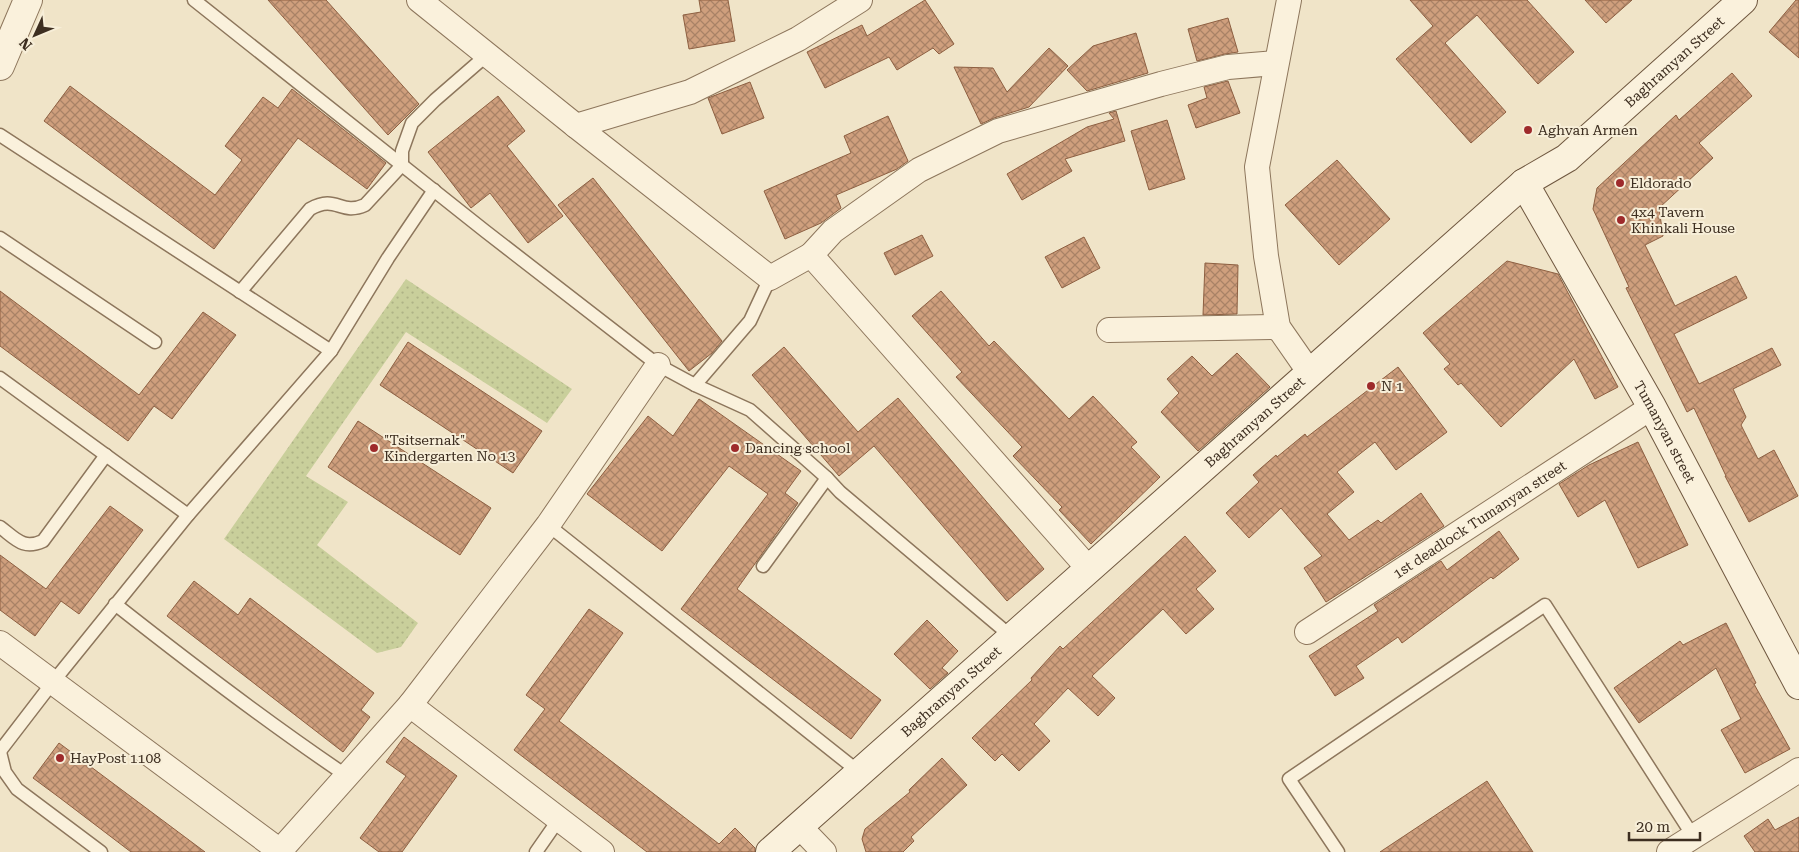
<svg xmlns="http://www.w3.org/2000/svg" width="1799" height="852" font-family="'Roboto Serif',serif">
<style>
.garden{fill:url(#garden-dots)}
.building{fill:url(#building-cross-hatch);stroke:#8d5f41}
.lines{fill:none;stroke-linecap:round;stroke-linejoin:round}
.service-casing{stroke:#8d765c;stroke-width:15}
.minor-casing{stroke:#8d765c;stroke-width:26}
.tertiary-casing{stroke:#8d765c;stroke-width:30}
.secondary-casing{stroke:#6f573f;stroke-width:30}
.service{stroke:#faf1dc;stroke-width:12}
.minor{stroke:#faf1dc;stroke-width:24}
.tertiary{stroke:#faf1dc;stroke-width:28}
.secondary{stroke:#faf1dc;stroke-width:28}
.poi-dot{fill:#9e2a2b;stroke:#f7eed8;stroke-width:2}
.labels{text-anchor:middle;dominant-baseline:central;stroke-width:4;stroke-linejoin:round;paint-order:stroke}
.street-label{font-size:14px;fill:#3d2e20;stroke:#f7eed8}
.poi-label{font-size:14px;fill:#3d2e20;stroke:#f7eed8;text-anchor:start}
</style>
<defs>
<pattern id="garden-dots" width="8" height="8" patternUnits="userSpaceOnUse" patternTransform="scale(1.25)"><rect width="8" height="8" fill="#c9cf9b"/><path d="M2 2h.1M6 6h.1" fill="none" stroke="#aeb285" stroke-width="1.8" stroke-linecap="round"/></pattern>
<pattern id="building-cross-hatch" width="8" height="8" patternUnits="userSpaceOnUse" patternTransform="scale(1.25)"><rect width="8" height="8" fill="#cf9f7d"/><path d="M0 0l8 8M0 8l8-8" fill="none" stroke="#a98266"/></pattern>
</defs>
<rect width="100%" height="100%" fill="#f0e4c8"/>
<polygon class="garden" points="406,279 572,389 547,423 406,332 306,476 348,502 317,545 418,623 401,647 377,653 224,539"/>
<g class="building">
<polygon points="268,0 326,0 419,104 388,135"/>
<polygon points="699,0 728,0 735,41 689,49 683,15 701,12"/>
<polygon points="925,0 954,44 939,54 933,48 897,70 889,57 825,88 807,52 862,25 867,36"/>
<polygon points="1410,0 1527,0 1574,52 1538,84 1477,15 1445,43 1506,112 1471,143 1396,59 1433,26"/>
<polygon points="1585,0 1632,0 1606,23"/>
<polygon points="1796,0 1799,0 1799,58 1769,32"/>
<polygon points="1228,18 1238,52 1225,54 1197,61 1188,29"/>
<polygon points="1136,33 1148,73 1087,91 1067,70 1093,46"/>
<polygon points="1049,48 1068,66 1029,107 994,118 981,124 954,67 993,68 1007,92"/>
<polygon points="1732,73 1752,96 1699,143 1713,158 1659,208 1663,236 1645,245 1675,306 1736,276 1747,298 1674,334 1699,384 1772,348 1781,365 1733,389 1746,417 1741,425 1758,459 1774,450 1798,496 1749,522 1725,476 1726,476 1694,408 1687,412 1626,288 1629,287 1593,209 1597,188 1676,115 1679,120"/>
<polygon points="1228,81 1240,113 1196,128 1188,105 1207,98 1204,87"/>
<polygon points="750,82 764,118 722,134 708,98"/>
<polygon points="70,86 215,195 242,160 225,146 263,97 278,108 292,89 386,163 367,189 298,138 214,249 44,121"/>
<polygon points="498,96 525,131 507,146 563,216 528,243 490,193 471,208 428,152"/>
<polygon points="1116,111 1125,141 1065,159 1072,171 1022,200 1007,174 1087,127 1114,119 1109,113"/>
<polygon points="888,116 908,161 897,169 836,195 841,208 821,223 785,239 764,191 851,153 844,136"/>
<polygon points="1167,120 1185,179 1149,190 1131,131"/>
<polygon points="1337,160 1390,219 1339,265 1285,205"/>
<polygon points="593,178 722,341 712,353 689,371 558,205"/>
<polygon points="922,235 933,256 895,275 884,253"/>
<polygon points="1084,237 1100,268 1062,288 1045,257"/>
<polygon points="1507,261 1558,274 1618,387 1595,399 1574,359 1501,427 1461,383 1458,385 1444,369 1450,364 1423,333"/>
<polygon points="1205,263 1238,265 1237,314 1203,315"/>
<polygon points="0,291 139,395 203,312 236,335 172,419 154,406 128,441 0,346"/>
<polygon points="941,291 989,346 994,341 1069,419 1093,396 1137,442 1131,447 1160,477 1091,544 1059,510 1062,507 1013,456 1022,447 956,377 962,372 912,316"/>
<polygon points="408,342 542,431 513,473 380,385"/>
<polygon points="784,347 858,432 898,398 1044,569 1007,601 874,446 839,476 752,375"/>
<polygon points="1237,353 1270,387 1198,451 1161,412 1179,393 1167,379 1192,356 1212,376"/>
<polygon points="1398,367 1447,432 1396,470 1375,442 1337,472 1354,492 1327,514 1349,540 1378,520 1381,523 1421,493 1444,526 1326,602 1304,568 1322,556 1281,508 1249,538 1226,513 1259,482 1253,475 1276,455 1277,457 1305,434 1307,437"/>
<polygon points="699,399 801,471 785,493 798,503 737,589 881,700 851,739 681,609 768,494 729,466 662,551 587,494 648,416 673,436"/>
<polygon points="358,421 491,508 460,555 328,467"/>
<polygon points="1638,442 1688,545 1638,568 1605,500 1578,517 1559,484 1589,465"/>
<polygon points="110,506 143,530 79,614 61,601 35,636 0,610 0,555 46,589"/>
<polygon points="1499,531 1519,559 1493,579 1491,577 1402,643 1398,637 1356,666 1364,678 1335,696 1309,656 1378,611 1374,605 1441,561 1447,570"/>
<polygon points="1185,536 1216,571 1196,589 1214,609 1186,634 1163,609 1092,676 1115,698 1098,716 1068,688 1034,724 1050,741 1019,771 1002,754 995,761 972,738 1032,680 1031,678 1060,646 1063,649"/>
<polygon points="194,581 238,615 250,598 374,693 361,710 370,717 343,752 167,616"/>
<polygon points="589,609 623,633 559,721 719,844 735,828 755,848 755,852 647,852 514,750 545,709 526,695"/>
<polygon points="927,620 958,651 942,668 948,673 930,689 894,654"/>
<polygon points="1726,623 1756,683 1754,684 1790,749 1745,773 1721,730 1741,719 1716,668 1639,723 1614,688 1680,641 1683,645"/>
<polygon points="404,737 457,776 402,852 379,852 360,838 406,776 386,762"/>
<polygon points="59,743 205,852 131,852 60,798 33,778"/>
<polygon points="942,758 967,785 911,837 914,841 903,852 866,852 862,839 865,829 910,792 909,790"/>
<polygon points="1487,781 1533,852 1380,852"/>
<polygon points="1799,817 1799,852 1755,852 1744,836 1768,819 1775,830"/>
</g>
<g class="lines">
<g class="service-casing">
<g id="service">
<polyline points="194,0 485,231 658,365 695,385"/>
<polyline points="0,135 331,351"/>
<polyline points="0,238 155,342"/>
<polyline points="770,278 750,321 695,385 750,410 827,478 840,492 1012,637"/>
<path d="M 240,292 L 310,209 C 337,194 340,216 365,205 L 402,165 L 402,151 L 412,123 L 435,100 L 488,54"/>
<polyline points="0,378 188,515"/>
<polyline points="548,525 859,772"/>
<path d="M 0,527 C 16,539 23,550 43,541 L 106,455"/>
<polyline points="763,566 827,478"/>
<path d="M 115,604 C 191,664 267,722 347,776"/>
<polyline points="0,751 53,682 188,515 331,351 388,258 434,190"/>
<polyline points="0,752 5,772 17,789 101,852"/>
<polyline points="536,852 559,819"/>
<polyline points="1338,852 1289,779 1545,605 1693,836"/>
</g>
</g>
<g class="minor-casing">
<g id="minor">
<polyline points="419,0 576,126 770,278 811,255 1089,569"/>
<polyline points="1289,0 1257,167 1266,256 1278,327 1310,373"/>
<polyline points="576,126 690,92 798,39 860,0"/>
<polyline points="811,255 833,231 919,170 998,131 1161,84 1228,67 1276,63"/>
<polyline points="1109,330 1278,327"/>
<path id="s1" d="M 1307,632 L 1652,407"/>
<polyline points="0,643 280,851"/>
<polyline points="410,705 602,852"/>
<polyline points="799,826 824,852"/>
<polyline points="279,852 410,705 548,525 658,365"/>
<polyline points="1669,852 1799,770"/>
</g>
</g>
<g class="tertiary-casing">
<polyline id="tertiary" points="0,66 28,0"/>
</g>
<g class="secondary-casing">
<g id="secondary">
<path id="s2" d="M 1524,183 L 1652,407 L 1799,685"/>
<path id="s3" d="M 770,852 L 1524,183 L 1567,158 L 1743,0"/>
</g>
</g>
<use href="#service" class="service"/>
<use href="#minor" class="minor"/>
<use href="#tertiary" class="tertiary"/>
<use href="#secondary" class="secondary"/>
</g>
<g class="poi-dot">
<circle cx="1528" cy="130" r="5"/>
<circle cx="1620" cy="183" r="5"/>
<circle cx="1621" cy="220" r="5"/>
<circle cx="1371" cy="386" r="5"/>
<circle cx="374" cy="448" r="5"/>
<circle cx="735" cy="448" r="5"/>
<circle cx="60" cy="758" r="5"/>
</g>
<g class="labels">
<g class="street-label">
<text stroke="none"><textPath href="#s3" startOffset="1202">Baghramyan Street</textPath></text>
<text stroke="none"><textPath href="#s3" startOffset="648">Baghramyan Street</textPath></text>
<text stroke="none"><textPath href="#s2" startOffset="286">Tumanyan street</textPath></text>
<text stroke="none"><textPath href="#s1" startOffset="206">1st deadlock Tumanyan street</textPath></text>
<text stroke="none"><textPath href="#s3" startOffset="242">Baghramyan Street</textPath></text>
</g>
<g class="poi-label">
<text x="1538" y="130">Aghvan Armen</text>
<text x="1630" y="183">Eldorado</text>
<text x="1631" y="212">4x4 Tavern<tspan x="1631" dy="16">Khinkali House</tspan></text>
<text x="1381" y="386">N 1</text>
<text x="384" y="440">"Tsitsernak"<tspan x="384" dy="16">Kindergarten No 13</tspan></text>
<text x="745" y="448">Dancing school</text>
<text x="70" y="758">HayPost 1108</text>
</g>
</g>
<g transform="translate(35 35) rotate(226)" stroke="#f7eed8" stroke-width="4" paint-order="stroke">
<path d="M0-4L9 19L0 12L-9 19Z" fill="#3d2e20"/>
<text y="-8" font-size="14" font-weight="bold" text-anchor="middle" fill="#3d2e20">N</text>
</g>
<path d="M1629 832v8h71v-8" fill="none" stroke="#3d2e20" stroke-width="2.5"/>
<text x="1636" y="832" font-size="15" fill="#3d2e20" stroke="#f7eed8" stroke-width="4" paint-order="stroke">20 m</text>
</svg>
